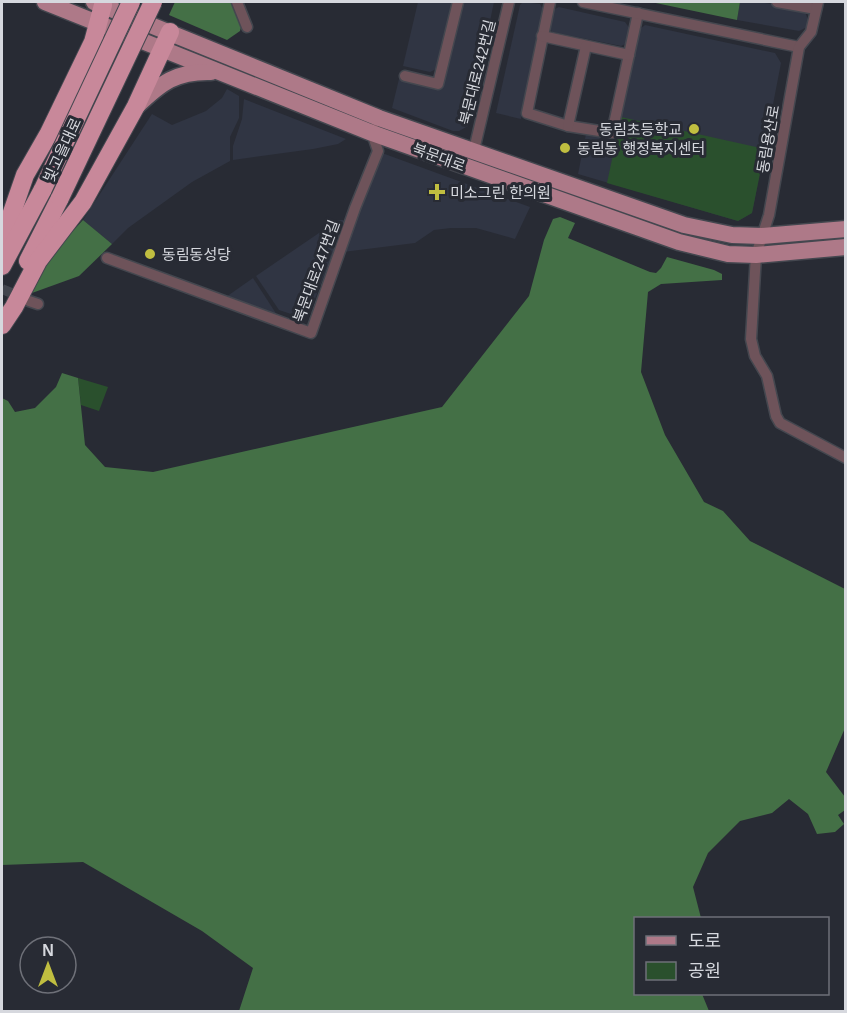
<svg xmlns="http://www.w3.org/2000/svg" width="847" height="1013" font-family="Helvetica,'Noto Sans KR',sans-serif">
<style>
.built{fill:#303543}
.green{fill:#2a502d}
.forest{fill:#447046}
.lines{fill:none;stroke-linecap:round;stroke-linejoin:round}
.street-tunnel{stroke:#42454e;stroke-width:10;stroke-dasharray:10 5;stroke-linecap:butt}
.street-casing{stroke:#44474f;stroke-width:13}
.primary-casing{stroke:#44474f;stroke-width:19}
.highway-casing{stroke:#44474f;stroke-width:20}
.street{stroke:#6e535a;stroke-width:10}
.primary{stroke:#ae7988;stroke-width:16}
.highway{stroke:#c8889a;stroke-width:18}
.highway-bridge-casing{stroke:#44474f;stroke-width:20;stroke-linecap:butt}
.highway-bridge{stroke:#c8889a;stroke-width:18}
.poi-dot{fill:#c0be40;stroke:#282b34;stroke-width:2}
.labels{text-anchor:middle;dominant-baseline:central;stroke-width:6;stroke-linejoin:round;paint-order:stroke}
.street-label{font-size:15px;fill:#d6d8de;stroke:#282b34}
.poi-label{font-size:15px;fill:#d6d8de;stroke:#282b34;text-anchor:start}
</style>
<rect width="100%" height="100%" fill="#282b34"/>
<g class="built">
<polygon points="418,2 453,2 438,68 430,72 403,66"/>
<polygon points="460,2 494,2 468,126 459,131 453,131 392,108 399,79 441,89"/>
<polygon points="523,2 540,4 544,11 521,119 496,113 520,5"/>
<polygon points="740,2 758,2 804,9 808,20 807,27 799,31 737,20"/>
<polygon points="559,7 625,22 630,29 627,43 621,46 552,32 548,25 551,11"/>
<polygon points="645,25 775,53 781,63 752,213 738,221 578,174 586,134 616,141 640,29"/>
<polygon points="227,89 239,96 239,118 230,137 230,161 192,182 128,228 112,244 83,220 152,114 172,125 206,111 222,98"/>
<polygon points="244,99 346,139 338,144 313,149 233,160 233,146 242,119"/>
<polygon points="382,153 530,207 515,239 476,228 451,228 434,230 415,243 343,252"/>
<polygon points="338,220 343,220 345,222 309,314 300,317 279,310 256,276"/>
<polygon points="253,278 277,315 276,316 226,297"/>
</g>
<g class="green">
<polygon points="621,117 765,149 752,213 738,221 607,183"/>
<polygon points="78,378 108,387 99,411 81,405"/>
</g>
<g class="forest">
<polygon points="175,2 232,2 241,27 240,31 227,40 169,15"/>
<polygon points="651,2 740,2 737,20"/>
<polygon points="560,217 575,223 568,238 650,272 656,273 661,268 667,257 714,270 722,274 722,280 661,284 648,292 641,372 665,435 704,502 723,511 750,541 845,589 845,728 826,772 845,797 845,810 838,815 844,824 835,832 817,834 808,814 789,799 772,813 740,821 708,853 693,887 701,918 636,918 636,994 702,994 709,1011 239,1011 253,968 202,931 83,862 2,865 2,398 8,401 15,412 35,408 56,387 62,373 78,378 85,445 105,467 153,472 442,407 529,296 544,240 553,219"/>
<polygon points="83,220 112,244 79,276 32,293 44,262"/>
</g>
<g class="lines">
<polyline class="street-tunnel" points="2,289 23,298"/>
<g class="street-casing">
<g id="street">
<polyline points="237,2 247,27"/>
<polyline points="550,2 527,113 568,126 612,133 638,13"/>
<polyline points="583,2 799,47"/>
<polyline points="777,2 816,9"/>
<polyline points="818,2 811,32 799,47 769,215 756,255 751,339 755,356 767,376 776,416 780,423 846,458"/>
<polyline points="542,36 629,55"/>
<polyline points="405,76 438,84 458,2"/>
<polyline points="568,126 586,46"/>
<polyline points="474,150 509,2"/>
<polyline points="107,258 311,333 355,208 378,151 372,133 374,129"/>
<polyline points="29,301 38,304"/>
</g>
</g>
<g class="primary-casing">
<g id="primary">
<polyline points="45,2 372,133 679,242 728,254 756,255 846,247"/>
<polyline points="94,2 379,118 684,225 732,235 762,236 846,229"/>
<path d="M 137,106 C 161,83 176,71 211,72"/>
</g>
</g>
<g class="highway-casing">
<g id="highway">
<polyline points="2,241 25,175 49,133 93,42 103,5"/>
<polyline points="28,261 60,198"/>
<polyline points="2,266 43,189"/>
<polyline points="2,325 14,307 38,261 83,202 136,106 170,32"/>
</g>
</g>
<use href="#street" class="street"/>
<use href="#primary" class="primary"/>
<use href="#highway" class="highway"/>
<g class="highway-bridge-casing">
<g id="highway-bridge">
<polyline points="43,189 131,2"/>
<polyline points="60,198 153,2"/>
</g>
</g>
<use href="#highway-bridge" class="highway-bridge"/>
</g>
<g class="poi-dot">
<circle cx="694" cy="129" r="6"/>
<circle cx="565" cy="148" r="6"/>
<path d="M434 183h6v6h6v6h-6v6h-6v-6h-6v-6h6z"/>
<circle cx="150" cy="254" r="6"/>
</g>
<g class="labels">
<g class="street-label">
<text transform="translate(477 72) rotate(-76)">북문대로242번길</text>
<text transform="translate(768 139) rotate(-80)">동림용산로</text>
<text transform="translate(62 150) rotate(-65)">빛고을대로</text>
<text transform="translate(439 157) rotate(20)">북문대로</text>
<text transform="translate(316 271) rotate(-70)">북문대로247번길</text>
</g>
<g class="poi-label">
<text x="682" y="129" text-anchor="end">동림초등학교</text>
<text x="577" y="148">동림동 행정복지센터</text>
<text x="450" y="192">미소그린 한의원</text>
<text x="162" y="254">동림동성당</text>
</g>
</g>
<rect width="847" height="1013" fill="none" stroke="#d6d8de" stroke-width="6"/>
<rect x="634" y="917" width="195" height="78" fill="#282b34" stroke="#6e7078" stroke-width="1.5"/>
<rect x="646" y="936" width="30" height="9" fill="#ae7988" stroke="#6e7078" stroke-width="1.5"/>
<text x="688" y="947" font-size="18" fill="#d6d8de">도로</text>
<rect x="646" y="962" width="30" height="18" fill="#2a502d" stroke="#6e7078" stroke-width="1.5"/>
<text x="688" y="977" font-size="18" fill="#d6d8de">공원</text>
<g transform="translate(48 965)"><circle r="28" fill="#282b34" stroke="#6e7078" stroke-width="1.5"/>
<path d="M0-4.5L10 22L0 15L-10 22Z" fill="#c0be40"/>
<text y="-9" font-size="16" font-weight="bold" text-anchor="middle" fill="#d6d8de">N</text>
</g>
</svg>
